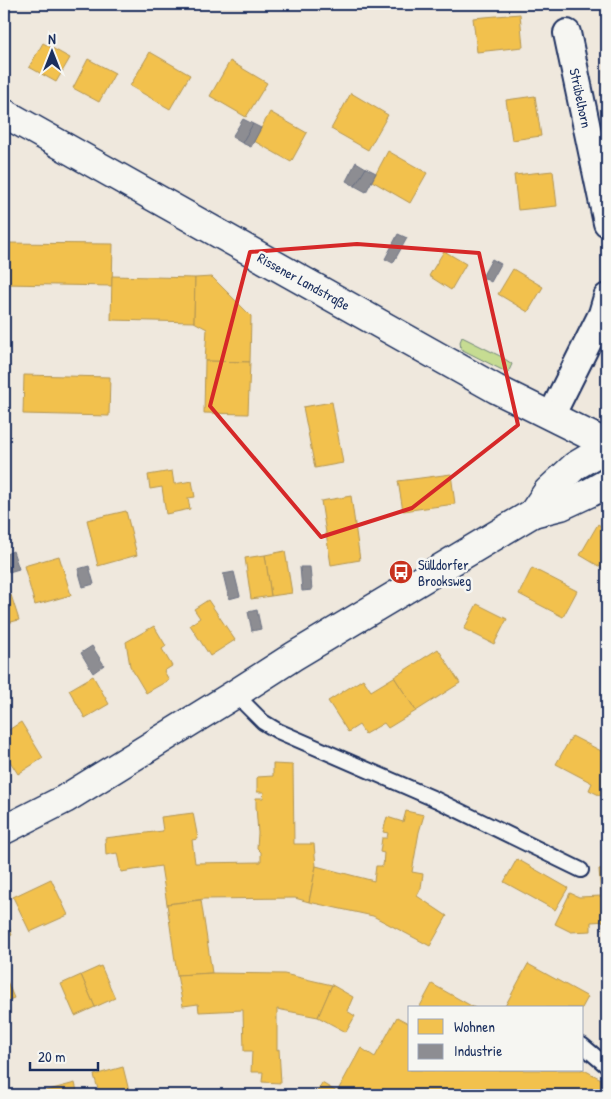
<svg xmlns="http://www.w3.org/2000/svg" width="611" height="1099" font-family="'Patrick Hand',sans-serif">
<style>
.grass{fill:#c6dc92;stroke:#708678}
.homes{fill:#f2c14e;stroke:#b29553}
.industry{fill:#8d8d92;stroke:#6b7182}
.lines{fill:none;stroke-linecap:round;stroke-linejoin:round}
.lane-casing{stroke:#1b2f5e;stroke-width:18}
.street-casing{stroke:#1b2f5e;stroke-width:30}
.secondary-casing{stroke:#1b2f5e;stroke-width:31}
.lane{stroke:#f6f6f2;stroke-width:14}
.street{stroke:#f6f6f2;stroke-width:26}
.secondary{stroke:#f6f6f2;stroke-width:28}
.marked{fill:none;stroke:#d62828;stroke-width:4;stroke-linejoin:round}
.labels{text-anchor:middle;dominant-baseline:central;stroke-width:5;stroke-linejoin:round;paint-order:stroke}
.street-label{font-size:14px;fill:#1b2f5e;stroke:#f6f6f2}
.poi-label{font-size:14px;fill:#1b2f5e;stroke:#f6f6f2;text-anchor:start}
</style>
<rect width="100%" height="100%" fill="#efe8dd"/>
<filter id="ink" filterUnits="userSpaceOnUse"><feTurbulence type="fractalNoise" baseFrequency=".02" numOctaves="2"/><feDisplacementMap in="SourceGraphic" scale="10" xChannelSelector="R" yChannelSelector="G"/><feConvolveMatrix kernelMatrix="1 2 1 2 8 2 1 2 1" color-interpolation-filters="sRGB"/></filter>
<g filter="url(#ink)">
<polygon class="grass" points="462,337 502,357 512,364 508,373 461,349 460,342"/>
<g class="homes">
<polygon points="520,14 523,47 477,52 473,18"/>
<polygon points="43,43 70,58 56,82 29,67"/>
<polygon points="150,52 190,75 170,109 130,86"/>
<polygon points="88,59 115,73 99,102 73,88"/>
<polygon points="230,61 267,83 246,117 210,96"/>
<polygon points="351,93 388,115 368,150 331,129"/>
<polygon points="535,96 541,136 512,140 506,100"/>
<polygon points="270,112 307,133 291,162 254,141"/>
<polygon points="388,151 427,173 410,203 372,181"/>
<polygon points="553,171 557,206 518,210 514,175"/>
<polygon points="4,243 113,244 112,286 4,284"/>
<polygon points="444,251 466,264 451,290 429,276"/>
<polygon points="513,269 543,287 528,312 498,294"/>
<polygon points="112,276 195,278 194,322 111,320"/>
<polygon points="212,277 251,316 250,362 205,361 207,329 194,322 195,278"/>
<polygon points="205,361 250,362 248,414 204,413"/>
<polygon points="24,375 110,377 109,416 23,414"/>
<polygon points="332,402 343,463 315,468 303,407"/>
<polygon points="172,471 174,484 192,481 195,497 188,498 190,509 166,514 162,487 150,489 148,475"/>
<polygon points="451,474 455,504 403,511 398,481"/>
<polygon points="351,496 360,560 331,565 321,501"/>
<polygon points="126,511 137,555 98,566 87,520"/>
<polygon points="598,524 607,530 607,571 580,555"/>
<polygon points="285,551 292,593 271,596 265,555"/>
<polygon points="265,555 271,596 251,599 245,558"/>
<polygon points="59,556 71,595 35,605 24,566"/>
<polygon points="532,568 577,591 563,617 519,594"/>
<polygon points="11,595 19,620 7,623 4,615 4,597"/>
<polygon points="208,600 235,640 210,656 190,625 200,618 194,609"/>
<polygon points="477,604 507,619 494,644 464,629"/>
<polygon points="154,626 166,646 162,649 172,666 164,671 169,680 146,693 130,666 126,642"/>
<polygon points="438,649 460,683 416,711 394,677"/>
<polygon points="93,676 109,704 85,718 69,690"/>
<polygon points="394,677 416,711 388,728 384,723 365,734 359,725 348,732 328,701 363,679 371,691"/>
<polygon points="21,722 43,758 18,774 4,752 4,733"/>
<polygon points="572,736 607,754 607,759 601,770 607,773 607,785 601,796 589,790 592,783 556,764"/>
<polygon points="273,764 293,765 294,844 314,844 316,866 309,902 295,898 204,899 167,904 161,866 121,872 117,853 106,855 105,838 163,831 161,817 193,813 198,839 192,840 195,863 261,862 261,852 257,848 258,833 256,807 256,798 263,798 264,792 257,792 257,777 273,776"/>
<polygon points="406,811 424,815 419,832 412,872 423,874 421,888 417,896 447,916 430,946 373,916 309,902 316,866 374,881 376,866 383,866 384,853 380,852 382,838 387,838 388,833 383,832 387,817 403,822"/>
<polygon points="517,859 568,888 555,910 504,882"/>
<polygon points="607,868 607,921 591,922 591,931 571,932 555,924 570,893 579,897 601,896 599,869"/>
<polygon points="51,879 68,915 30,932 13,897"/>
<polygon points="201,900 212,973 177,975 167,904"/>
<polygon points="4,915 12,935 4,939"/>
<polygon points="528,964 588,997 582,1008 504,1008"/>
<polygon points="101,966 115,998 95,1007 81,975"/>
<polygon points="212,973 284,974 332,985 318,1017 277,1009 277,1050 279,1049 281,1083 262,1082 263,1072 251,1072 252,1051 244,1051 243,1010 199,1012 198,1004 183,1006 177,975"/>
<polygon points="4,974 14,998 4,1002"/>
<polygon points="81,975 95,1007 75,1016 61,984"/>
<polygon points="432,984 475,1008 419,1008"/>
<polygon points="332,985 353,997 347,1011 355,1016 346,1032 318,1017"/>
<polygon points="397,1017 410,1024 410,1070 582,1070 582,1069 607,1082 607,1095 315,1095 322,1083 337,1092 361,1048 375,1057"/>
<polygon points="123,1067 130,1095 91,1095 99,1093 94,1075"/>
<polygon points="75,1083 78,1095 46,1095 45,1091"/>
</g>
<g class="industry">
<polygon points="243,119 253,124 242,143 232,137"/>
<polygon points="253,124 261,128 251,147 242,143"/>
<polygon points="356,162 366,168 355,186 346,181"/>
<polygon points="366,168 376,173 366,192 355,186"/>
<polygon points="398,234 407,238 393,263 385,259"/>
<polygon points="492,259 501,264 491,282 482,277"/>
<polygon points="13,551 19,569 9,572 4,555"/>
<polygon points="89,566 94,584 83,587 78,569"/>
<polygon points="300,567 310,567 312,590 302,591"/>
<polygon points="234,572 240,596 229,599 223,574"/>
<polygon points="257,610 261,629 252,631 248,612"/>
<polygon points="92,646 104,665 93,673 81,653"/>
</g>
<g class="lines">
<g class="lane-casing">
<g id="lane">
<polyline points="235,694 263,722 278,731 437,800 581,870"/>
<polyline points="582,1045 607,1066"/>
</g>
</g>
<g class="street-casing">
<g id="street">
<polyline points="567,33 607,223"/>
<polyline points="551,416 602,314 607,297"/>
</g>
</g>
<g class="secondary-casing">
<g id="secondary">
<polyline points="4,113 496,389 607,444"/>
<polyline points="533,513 548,491 575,466 607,447"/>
<polyline points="4,830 65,799 235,694 294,656 533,513 561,506 591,492 607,483"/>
</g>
</g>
<use href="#lane" class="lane"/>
<use href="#street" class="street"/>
<use href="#secondary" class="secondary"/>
</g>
</g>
<path class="marked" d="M 357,244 L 479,253 L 518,425 L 412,508 L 321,537 L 210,406 L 250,252 Z"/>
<defs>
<g id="bus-disc" transform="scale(1.25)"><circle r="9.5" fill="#c8321e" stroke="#f6f6f2"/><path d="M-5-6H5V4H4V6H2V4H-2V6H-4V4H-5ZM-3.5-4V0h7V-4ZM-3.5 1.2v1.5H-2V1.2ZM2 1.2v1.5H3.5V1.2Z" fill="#fff"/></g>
</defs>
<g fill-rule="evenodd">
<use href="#bus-disc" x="401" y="572"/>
</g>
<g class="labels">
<g class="street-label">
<text transform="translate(581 98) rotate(78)">Strübelhorn</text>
<text transform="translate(304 281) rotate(29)">Rissener Landstraße</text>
</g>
<g class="poi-label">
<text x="418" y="564">Sülldorfer<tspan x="418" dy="16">Brooksweg</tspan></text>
</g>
</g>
<rect width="611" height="1099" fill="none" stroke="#f6f6f2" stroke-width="20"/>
<rect x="10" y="10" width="591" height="1079" fill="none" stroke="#1b2f5e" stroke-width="2" filter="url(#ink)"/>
<rect x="408" y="1006" width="175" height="65" fill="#f6f6f2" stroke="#9ea6b7"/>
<rect x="418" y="1019" width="25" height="15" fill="#f2c14e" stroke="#9ea6b7"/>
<text x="454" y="1032" font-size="15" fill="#1b2f5e">Wohnen</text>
<rect x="418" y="1044" width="25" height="15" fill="#8d8d92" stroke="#9ea6b7"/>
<text x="454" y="1056" font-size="15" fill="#1b2f5e">Industrie</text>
<g transform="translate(52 52)" stroke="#f6f6f2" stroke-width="4" paint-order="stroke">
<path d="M0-4L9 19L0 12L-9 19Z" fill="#1b2f5e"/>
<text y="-8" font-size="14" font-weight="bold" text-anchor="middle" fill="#1b2f5e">N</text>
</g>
<path d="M30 1062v8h68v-8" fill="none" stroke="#1b2f5e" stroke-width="2.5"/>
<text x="38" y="1062" font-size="15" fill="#1b2f5e" stroke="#f6f6f2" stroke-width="4" paint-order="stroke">20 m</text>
</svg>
